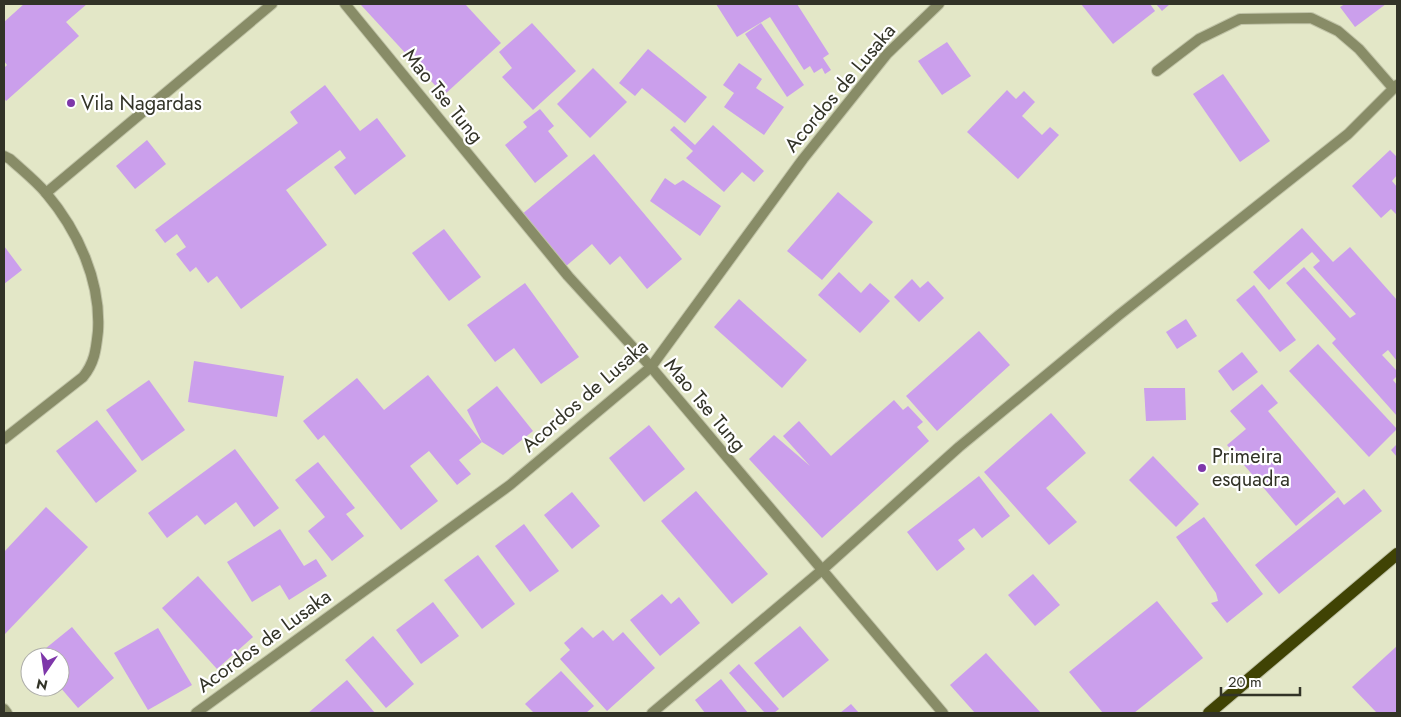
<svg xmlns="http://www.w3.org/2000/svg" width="1401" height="717" font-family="Jost,sans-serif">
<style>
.building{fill:#cb9fec}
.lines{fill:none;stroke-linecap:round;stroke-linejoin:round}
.minor-casing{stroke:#c0c3a7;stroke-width:12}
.tertiary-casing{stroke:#c0c3a7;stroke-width:12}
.primary-casing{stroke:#c0c3a7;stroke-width:14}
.minor{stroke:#888c67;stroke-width:10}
.tertiary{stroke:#888c67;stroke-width:10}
.primary{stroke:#404304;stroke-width:12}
.poi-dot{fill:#7e37aa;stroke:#fff;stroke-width:2}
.labels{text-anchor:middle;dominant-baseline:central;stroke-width:4.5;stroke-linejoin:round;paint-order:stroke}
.street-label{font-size:20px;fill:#323327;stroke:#fff}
.poi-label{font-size:20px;fill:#323327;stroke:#fff;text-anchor:start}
</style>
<rect width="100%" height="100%" fill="#e3e7c7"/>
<g class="building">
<polygon points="24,4 87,4 66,22 79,36 6,101 4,98 4,68 7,65 4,61 4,22"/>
<polygon points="363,4 465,4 501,43 444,95 361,5"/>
<polygon points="716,4 797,4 829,54 823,58 831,70 825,74 822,68 814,73 810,66 804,70 770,17 737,37"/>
<polygon points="1081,4 1150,4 1155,11 1113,44"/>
<polygon points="1156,4 1170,4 1162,11"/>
<polygon points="1345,4 1386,4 1355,27 1340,7"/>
<polygon points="532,23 576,71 533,110 502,77 512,68 499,52"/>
<polygon points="761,23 804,85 787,97 745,34"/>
<polygon points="947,42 971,76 942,95 918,61"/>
<polygon points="648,49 707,97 685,123 642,88 635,96 619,83"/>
<polygon points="739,63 762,79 756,88 784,107 764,135 724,107 734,93 723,85"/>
<polygon points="593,68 627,102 590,138 557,104"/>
<polygon points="1223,74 1270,141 1240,162 1193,94"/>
<polygon points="325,85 360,131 377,118 406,156 355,195 334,167 346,158 340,150 286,190 327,245 241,309 217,276 208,283 196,267 190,272 176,254 186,247 177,234 165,243 155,230 298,123 290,112"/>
<polygon points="1007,90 1016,99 1024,91 1035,102 1022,116 1042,135 1050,127 1059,135 1018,179 967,132"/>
<polygon points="540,109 554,126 548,131 568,156 535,183 505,145 527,127 523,122"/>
<polygon points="713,125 764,171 754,182 742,172 724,192 686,158 693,151 670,130 674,126 695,145"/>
<polygon points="147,140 166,164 135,189 116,166"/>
<polygon points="1390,150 1397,157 1397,175 1392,181 1397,187 1397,215 1391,209 1381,218 1352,186"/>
<polygon points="594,154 682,259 647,289 620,256 610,265 592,244 565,267 521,215"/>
<polygon points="665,178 675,185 683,180 721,206 700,236 650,201"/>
<polygon points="838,192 873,222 822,280 787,251"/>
<polygon points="1302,228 1333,262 1350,247 1397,300 1397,361 1388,350 1382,355 1397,371 1397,376 1393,380 1397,385 1397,416 1332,343 1336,339 1286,283 1304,267 1350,318 1356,314 1313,267 1320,261 1312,252 1269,290 1253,272"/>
<polygon points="444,229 481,277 449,301 412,253"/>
<polygon points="4,246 22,270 4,284"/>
<polygon points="839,272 861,293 870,283 890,301 860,333 818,295"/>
<polygon points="912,279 920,288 928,281 944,298 919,322 894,297"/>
<polygon points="525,283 579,357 541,384 514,348 495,362 467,325"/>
<polygon points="1254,285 1296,340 1280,352 1236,300"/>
<polygon points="739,299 807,360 782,388 714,327"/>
<polygon points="1186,319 1197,336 1177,349 1166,332"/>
<polygon points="979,331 1010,365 937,431 906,396"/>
<polygon points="1318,344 1397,429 1369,457 1289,371"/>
<polygon points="1242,352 1258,372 1233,391 1218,371"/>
<polygon points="194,361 284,376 277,417 188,402"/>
<polygon points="428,375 482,442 459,460 471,474 457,485 429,451 410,466 438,501 401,530 324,435 318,440 303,421 357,378 384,410"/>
<polygon points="149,380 185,430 142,461 106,410"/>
<polygon points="1262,384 1278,403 1268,411 1336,492 1296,526 1227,445 1246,429 1230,411"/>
<polygon points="497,386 533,431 503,455 482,442 467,410"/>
<polygon points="1144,388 1185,388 1186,420 1146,421"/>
<polygon points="894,400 903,410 908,406 923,422 917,427 929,441 822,538 749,459 774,435 810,466 783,436 799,421 831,456"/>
<polygon points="1051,413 1086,453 1046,488 1077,522 1049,545 984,472"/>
<polygon points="97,420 137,471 96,503 56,451"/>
<polygon points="649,425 685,469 644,502 609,458"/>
<polygon points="1397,444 1397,457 1391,450"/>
<polygon points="235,449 279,508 254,527 236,502 205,525 197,515 167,538 148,513"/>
<polygon points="1153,456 1199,504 1176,527 1129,480"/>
<polygon points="318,462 355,508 346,514 364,536 332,561 308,531 325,517 295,480"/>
<polygon points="979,476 1010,516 982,538 974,528 958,540 965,549 937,571 907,532"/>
<polygon points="1364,489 1382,511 1279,594 1255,565 1338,497 1344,505"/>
<polygon points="696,491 768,574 732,604 661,521"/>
<polygon points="572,492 600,526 572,549 544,515"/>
<polygon points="46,507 88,547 4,635 4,552"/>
<polygon points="1204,517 1263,594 1227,623 1211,603 1218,601 1216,593 1176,537"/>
<polygon points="524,524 559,571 530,592 495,546"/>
<polygon points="280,529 304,566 316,559 327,576 289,600 280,585 252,602 227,562"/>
<polygon points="478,555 515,604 482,629 444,580"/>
<polygon points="1033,574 1060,605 1035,626 1008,595"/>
<polygon points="198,576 253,637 217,669 162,608"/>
<polygon points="662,594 671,604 679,597 700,623 660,656 630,620"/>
<polygon points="1157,601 1203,658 1134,713 1103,713 1069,672"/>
<polygon points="433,602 459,636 421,664 396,630"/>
<polygon points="800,626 829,660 783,698 754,663"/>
<polygon points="72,627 114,678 78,708 60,687 60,657 35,657"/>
<polygon points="582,627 593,638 603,630 613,641 623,632 655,668 607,711 560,659 570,650 564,643"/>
<polygon points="158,628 192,685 148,710 114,653"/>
<polygon points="373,636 414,684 386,708 345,660"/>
<polygon points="1397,646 1397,713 1377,713 1352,687"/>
<polygon points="986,653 1041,713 975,713 950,685"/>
<polygon points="739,664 779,709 774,713 765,713 729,673"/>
<polygon points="561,671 594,706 586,713 534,713 525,704"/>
<polygon points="721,679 748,713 705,713 695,700"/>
<polygon points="347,680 375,713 308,713"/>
<polygon points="851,704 859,713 840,713"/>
</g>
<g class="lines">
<g class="minor-casing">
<g id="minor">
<polyline points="345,4 568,276 651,367 943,713"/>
<polyline points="1157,71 1199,39 1240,19 1311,18 1338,31 1359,49 1393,88"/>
<path d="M 4,156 L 10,159 C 22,170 36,181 46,193 C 78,231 101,281 98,331 C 96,349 95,362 83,377 L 4,439"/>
<polyline points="46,193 272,4"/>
<polyline points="196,713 510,485 651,367 803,159 887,54 939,4"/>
<polyline points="652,713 822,570 959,447 1119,315 1348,134 1397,85"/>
</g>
</g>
<g class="tertiary-casing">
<polyline id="tertiary" points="4,709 7,713"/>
</g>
<g class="primary-casing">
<polyline id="primary" points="1209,713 1397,554"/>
</g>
<use href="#minor" class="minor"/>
<use href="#tertiary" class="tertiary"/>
<use href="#primary" class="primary"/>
</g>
<g class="poi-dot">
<circle cx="71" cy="103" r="5"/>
<circle cx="1202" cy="468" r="5"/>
</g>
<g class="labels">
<g class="street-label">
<text transform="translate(840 88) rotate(-50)">Acordos de Lusaka</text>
<text transform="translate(443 96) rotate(51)">Mao Tse Tung</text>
<text transform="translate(585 396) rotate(-41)">Acordos de Lusaka</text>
<text transform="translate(705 405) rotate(50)">Mao Tse Tung</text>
<text transform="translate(264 641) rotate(-36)">Acordos de Lusaka</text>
</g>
<g class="poi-label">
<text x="81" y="103">Vila Nagardas</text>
<text x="1212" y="456">Primeira<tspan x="1212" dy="23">esquadra</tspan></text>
</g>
</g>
<rect width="1401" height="717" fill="none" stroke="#323327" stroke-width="10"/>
<g transform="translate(45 672) rotate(193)"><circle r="24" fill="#ffffff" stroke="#adada9"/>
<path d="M0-4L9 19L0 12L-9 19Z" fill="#7e37aa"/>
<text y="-8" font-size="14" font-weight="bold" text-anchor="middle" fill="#323327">N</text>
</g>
<path d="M1221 687v8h79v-8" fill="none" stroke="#323327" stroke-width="2.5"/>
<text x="1228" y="687" font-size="15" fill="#323327" stroke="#ffffff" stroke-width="4" paint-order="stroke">20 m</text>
</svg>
